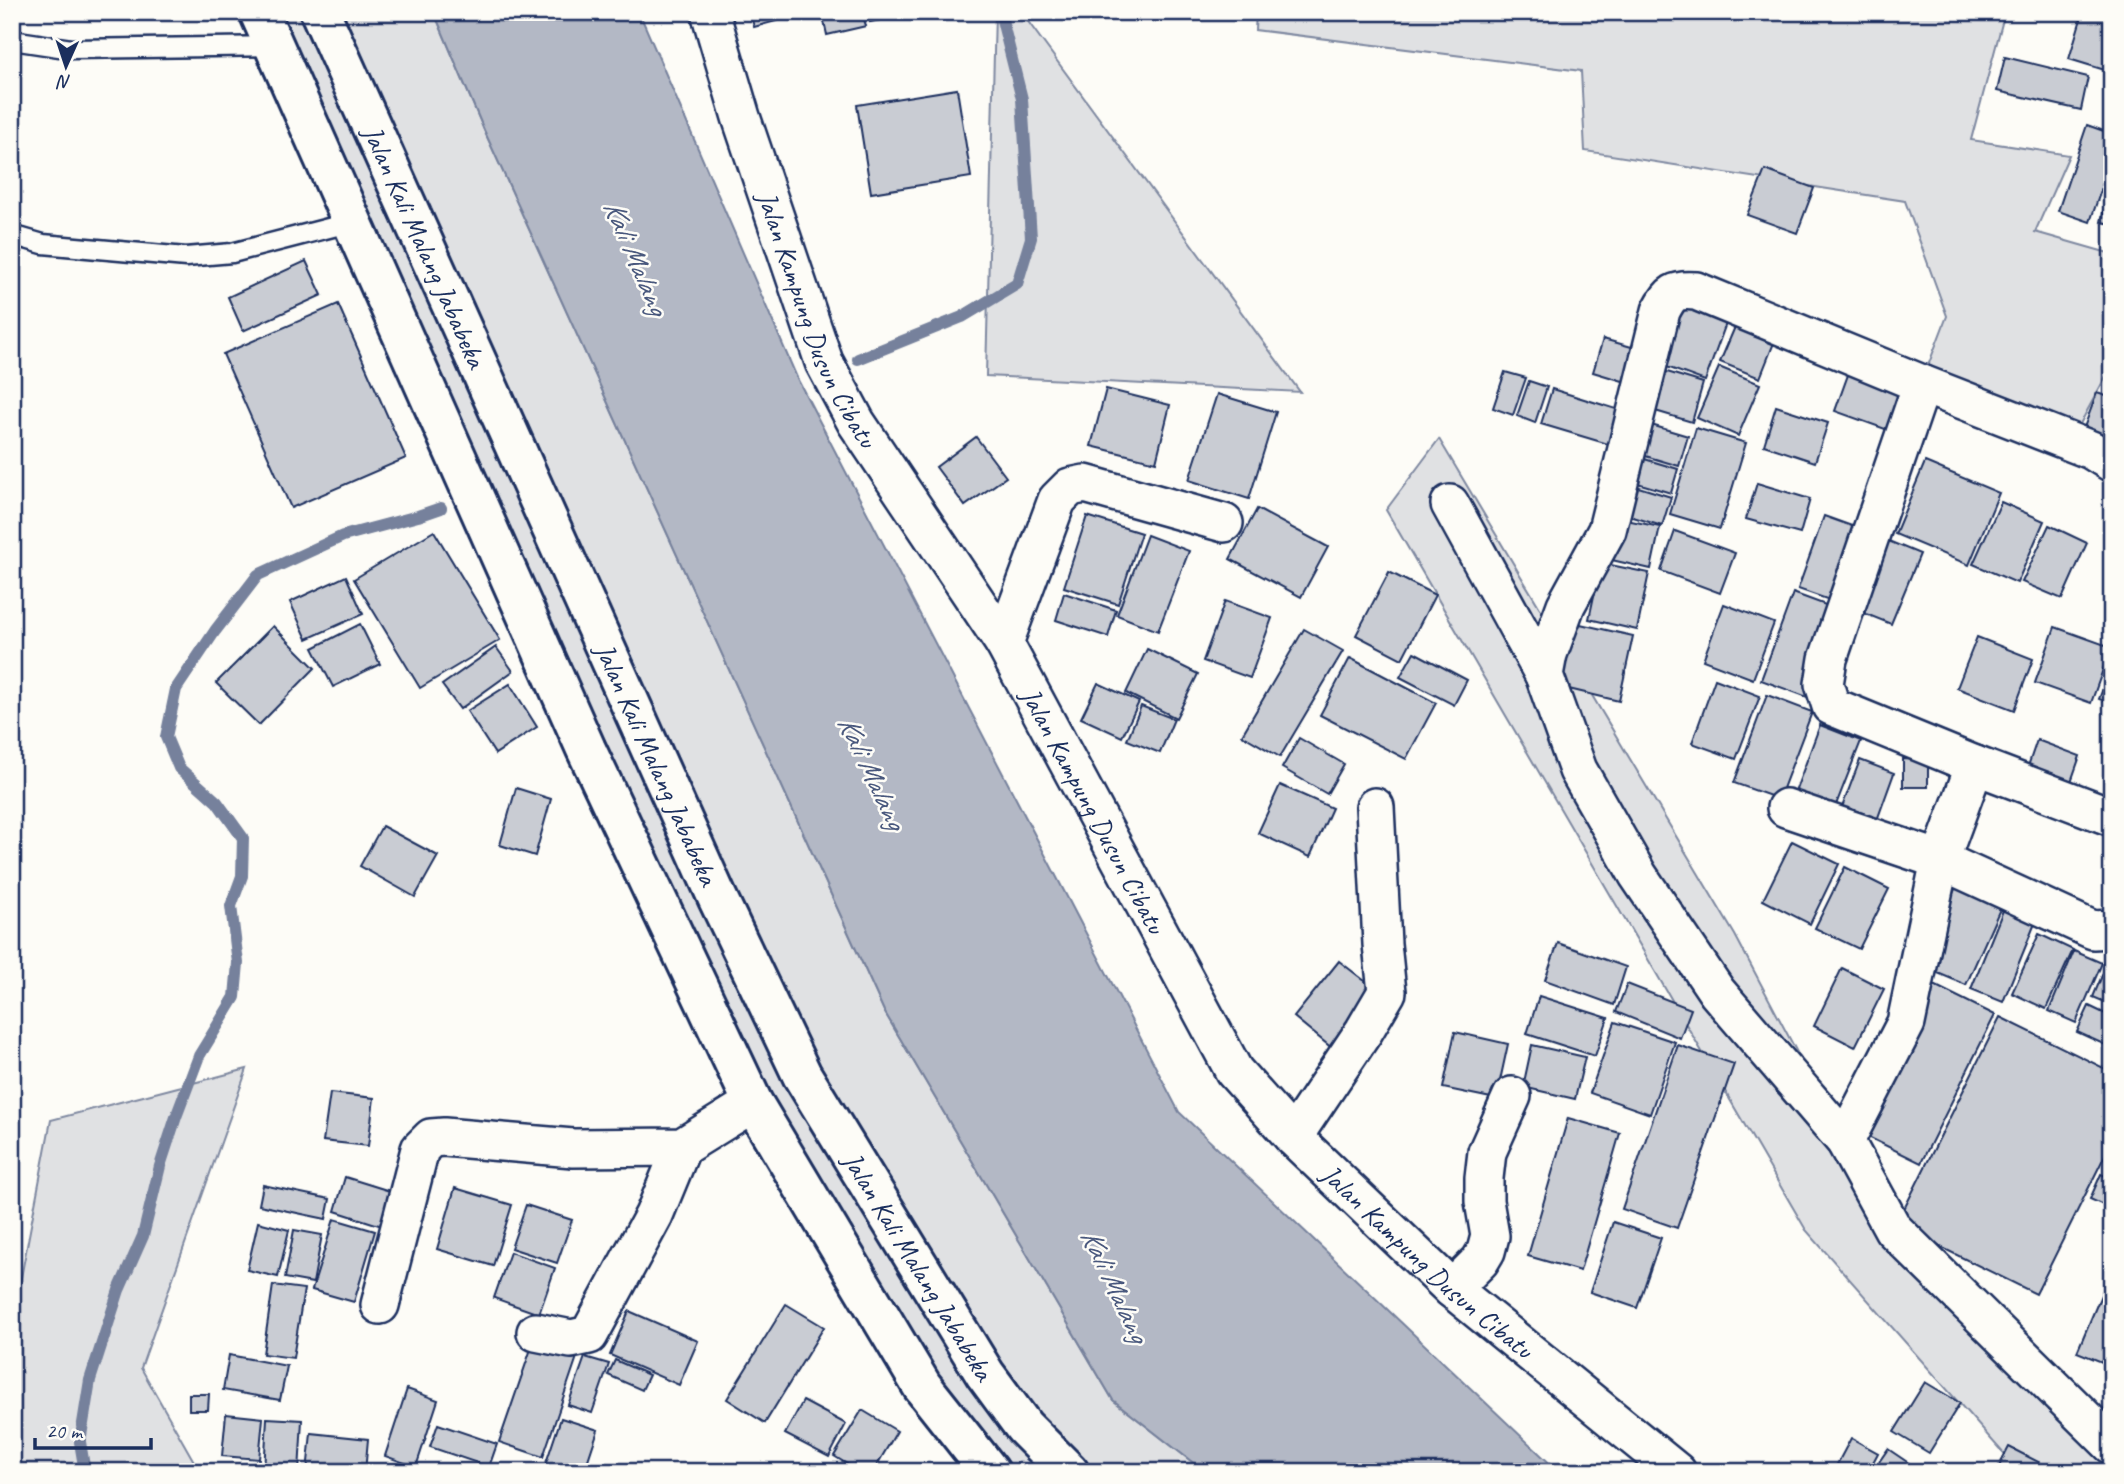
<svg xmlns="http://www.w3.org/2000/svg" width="2124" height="1484" font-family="Caveat,sans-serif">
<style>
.green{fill:#e0e1e3;stroke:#7e88a0;stroke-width:2}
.water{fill:#b3b8c5;stroke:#76819c;stroke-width:2}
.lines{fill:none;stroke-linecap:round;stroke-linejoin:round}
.stream{stroke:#76819c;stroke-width:12}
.building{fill:#c9ccd3;stroke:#1b2f5e;stroke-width:2}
.lane-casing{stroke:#1b2f5e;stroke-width:23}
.street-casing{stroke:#1b2f5e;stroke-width:42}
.secondary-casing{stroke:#1b2f5e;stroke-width:44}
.lane{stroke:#fdfcf7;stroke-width:18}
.street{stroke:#fdfcf7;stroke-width:37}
.secondary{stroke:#fdfcf7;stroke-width:38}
.labels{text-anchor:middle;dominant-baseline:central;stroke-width:5;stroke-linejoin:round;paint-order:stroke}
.street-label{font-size:28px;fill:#1b2f5e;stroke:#fdfcf7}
.water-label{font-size:30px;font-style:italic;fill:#49587d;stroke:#fdfcf7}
</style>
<rect width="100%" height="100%" fill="#fdfcf7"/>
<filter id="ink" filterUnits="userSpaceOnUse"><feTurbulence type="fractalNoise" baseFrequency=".0143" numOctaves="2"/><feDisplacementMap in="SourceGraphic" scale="14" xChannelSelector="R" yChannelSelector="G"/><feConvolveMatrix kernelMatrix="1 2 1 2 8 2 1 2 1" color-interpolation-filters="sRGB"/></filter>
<g filter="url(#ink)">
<g class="green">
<polygon points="259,12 434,12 484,130 884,1011 1113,1400 1205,1472 994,1472 753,1103"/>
<polygon points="995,12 1021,12 1300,392 986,376"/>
<polygon points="1256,12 2005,12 1971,140 2069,155 2035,232 2112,254 2112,365 2068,446 1915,400 1947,316 1905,201 1585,151 1581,71 1255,30"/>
<polygon points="1439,439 1735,935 1895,1238 2112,1436 2112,1472 2020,1472 1806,1230 1386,510"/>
<polygon points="247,1069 141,1368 200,1472 12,1472 12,1325 51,1120"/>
</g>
<polygon class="water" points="434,12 639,12 798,380 1179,1112 1559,1472 1205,1472 1113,1400 884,1011 484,130"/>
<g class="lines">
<g class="stream">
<polyline points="858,359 962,317 1017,284 1031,238 1022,99 1000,12"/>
<polyline points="85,1472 80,1442 90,1380 119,1290 143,1236 160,1166 176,1117 199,1056 235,997 238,963 231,906 242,876 243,838 217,802 179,768 166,737 176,689 215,631 258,575 343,536 418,516 441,508"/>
</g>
</g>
<g class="building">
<polygon points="750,12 809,12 754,27"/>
<polygon points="822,12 862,12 866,26 827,35"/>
<polygon points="867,12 915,12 915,13 870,22"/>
<polygon points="2083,12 2112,12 2112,58 2108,71 2069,59"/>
<polygon points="2005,57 2088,77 2081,110 1997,91"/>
<polygon points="957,89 971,177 871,193 857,105"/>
<polygon points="2087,125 2112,134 2112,158 2090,222 2058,211"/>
<polygon points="1765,170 1814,188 1797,233 1747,215"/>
<polygon points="2112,177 2112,224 2101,222"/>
<polygon points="306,261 322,295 243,331 228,297"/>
<polygon points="1678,296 1729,315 1705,381 1653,362"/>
<polygon points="338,304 406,458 291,508 223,354"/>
<polygon points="1740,315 1779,330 1760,378 1720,362"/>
<polygon points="1603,339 1646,351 1636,385 1593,372"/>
<polygon points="1719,367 1760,384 1738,436 1697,418"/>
<polygon points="1654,368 1703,383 1692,422 1642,407"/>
<polygon points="1505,372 1526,378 1513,415 1493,408"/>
<polygon points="1849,372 1913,395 1899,434 1835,411"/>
<polygon points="1529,381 1547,387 1535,423 1517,416"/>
<polygon points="1106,389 1170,405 1156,462 1091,446"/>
<polygon points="1552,389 1629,413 1618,447 1541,424"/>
<polygon points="2097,393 2112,398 2112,452 2079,441"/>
<polygon points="1217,394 1276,412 1249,499 1189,480"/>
<polygon points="1776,406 1828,423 1815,462 1764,445"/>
<polygon points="1641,422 1688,436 1679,466 1632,452"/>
<polygon points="1696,428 1746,443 1720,529 1670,514"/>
<polygon points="976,437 1006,477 965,506 936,467"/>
<polygon points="1631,455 1678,469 1671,493 1624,479"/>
<polygon points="1925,462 1999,493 1969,565 1895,534"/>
<polygon points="1622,482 1671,497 1662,526 1614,511"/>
<polygon points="1757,483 1810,499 1800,534 1746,519"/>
<polygon points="2001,502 2044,521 2017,583 1973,564"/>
<polygon points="1257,509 1328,547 1301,597 1230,559"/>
<polygon points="1087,516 1141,533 1118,604 1064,587"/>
<polygon points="1824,516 1866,531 1841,604 1798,589"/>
<polygon points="1612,517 1660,527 1651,569 1603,558"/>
<polygon points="2049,525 2087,543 2062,599 2022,582"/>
<polygon points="434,531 500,640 420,688 354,579"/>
<polygon points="1675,531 1735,553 1720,593 1661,571"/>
<polygon points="1147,535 1189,551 1158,631 1117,615"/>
<polygon points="1874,535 1920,554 1891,624 1846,606"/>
<polygon points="1601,563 1649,573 1637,630 1589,619"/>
<polygon points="1389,572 1435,595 1402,659 1356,635"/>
<polygon points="346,576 363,614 307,639 290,602"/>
<polygon points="1064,593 1116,610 1108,637 1056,620"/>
<polygon points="1793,593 1842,611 1810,698 1761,680"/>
<polygon points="1225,601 1272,618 1250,678 1203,661"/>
<polygon points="1724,604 1774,623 1753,679 1703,660"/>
<polygon points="1567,621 1633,636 1619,701 1552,685"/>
<polygon points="360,624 380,664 333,687 313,648"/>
<polygon points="273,626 315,668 259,725 216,683"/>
<polygon points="2055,627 2111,647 2091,703 2035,683"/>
<polygon points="1304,629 1343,651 1280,757 1242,735"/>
<polygon points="1977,637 2033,659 2014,710 1957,688"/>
<polygon points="496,647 513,671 460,709 442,685"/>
<polygon points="1147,649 1198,674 1176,718 1126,693"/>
<polygon points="1414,652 1467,680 1454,705 1400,677"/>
<polygon points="1350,658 1436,703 1406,759 1320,715"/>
<polygon points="2112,665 2112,704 2099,699"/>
<polygon points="1715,679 1760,696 1736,759 1692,743"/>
<polygon points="1098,683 1139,702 1122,737 1081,718"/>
<polygon points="510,684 537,727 495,754 467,711"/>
<polygon points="1767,695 1812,712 1779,799 1734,783"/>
<polygon points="1141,706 1174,719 1160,753 1127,740"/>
<polygon points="1820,725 1861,741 1834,810 1794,795"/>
<polygon points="1299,738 1344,764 1327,794 1282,768"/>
<polygon points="2037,740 2080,756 2067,793 2024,778"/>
<polygon points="1903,759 1928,760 1928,787 1903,787"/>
<polygon points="1860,760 1894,773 1876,823 1841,810"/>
<polygon points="1280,785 1332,808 1310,857 1258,833"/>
<polygon points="516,788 551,799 535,856 500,845"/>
<polygon points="382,826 438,856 415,897 360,866"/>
<polygon points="1792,841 1839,864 1810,924 1763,900"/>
<polygon points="1845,867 1889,889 1859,949 1815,928"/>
<polygon points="1959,880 2004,900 1966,985 1921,966"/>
<polygon points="2008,898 2040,911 2003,1002 1971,989"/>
<polygon points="2039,934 2073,950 2046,1009 2012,993"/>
<polygon points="1558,943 1626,967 1614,1005 1545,980"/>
<polygon points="2074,951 2102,963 2076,1023 2049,1011"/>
<polygon points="2112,952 2112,1005 2093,997"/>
<polygon points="1339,961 1379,992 1333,1049 1294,1017"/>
<polygon points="1842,968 1884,989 1855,1047 1814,1026"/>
<polygon points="1928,982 1995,1015 1921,1163 1854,1130"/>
<polygon points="1627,984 1691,1009 1680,1038 1616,1012"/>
<polygon points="1539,996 1608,1018 1595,1056 1527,1034"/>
<polygon points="2089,1006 2112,1017 2112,1048 2077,1032"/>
<polygon points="2000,1017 2112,1072 2112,1141 2036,1294 1896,1225"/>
<polygon points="1615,1022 1675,1042 1650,1114 1590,1093"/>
<polygon points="1455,1032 1508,1044 1496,1099 1443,1088"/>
<polygon points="1532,1045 1585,1057 1575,1099 1523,1087"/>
<polygon points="1678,1045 1734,1064 1677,1228 1622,1209"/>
<polygon points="330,1093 374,1098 368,1146 323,1141"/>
<polygon points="1568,1118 1620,1133 1580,1271 1528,1256"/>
<polygon points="2101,1174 2112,1179 2112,1209 2090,1199"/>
<polygon points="345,1177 393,1192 382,1226 335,1211"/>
<polygon points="263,1185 330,1199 326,1219 259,1205"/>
<polygon points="455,1188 512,1205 493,1266 437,1249"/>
<polygon points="526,1205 572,1220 557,1263 511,1248"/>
<polygon points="334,1219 375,1231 354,1302 312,1290"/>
<polygon points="258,1222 289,1230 278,1277 247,1270"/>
<polygon points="1613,1222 1661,1238 1637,1308 1590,1292"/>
<polygon points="294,1230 322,1235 313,1283 285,1278"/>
<polygon points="510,1252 555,1268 539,1314 494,1298"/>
<polygon points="2112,1269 2112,1366 2077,1352"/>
<polygon points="273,1285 304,1289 293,1358 263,1354"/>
<polygon points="786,1304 824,1327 765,1423 727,1399"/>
<polygon points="629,1311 698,1341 679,1385 610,1355"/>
<polygon points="533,1343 577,1357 543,1457 499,1442"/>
<polygon points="229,1355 287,1366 280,1400 223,1390"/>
<polygon points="585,1357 609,1364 592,1413 568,1405"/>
<polygon points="615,1360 649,1375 642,1390 608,1375"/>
<polygon points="1925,1382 1960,1403 1929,1453 1894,1432"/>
<polygon points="407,1389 438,1400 416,1467 385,1456"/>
<polygon points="189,1394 209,1394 208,1410 189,1410"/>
<polygon points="803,1401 846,1424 829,1457 785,1434"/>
<polygon points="862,1410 897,1431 873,1472 860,1472 834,1456"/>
<polygon points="226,1414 263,1418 259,1459 222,1456"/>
<polygon points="267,1418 302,1420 299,1472 264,1472"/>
<polygon points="561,1418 598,1430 584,1472 543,1472"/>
<polygon points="438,1424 497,1444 489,1467 430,1447"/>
<polygon points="311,1433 368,1439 365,1472 307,1472"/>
<polygon points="1851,1438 1878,1453 1868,1472 1833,1472"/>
<polygon points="2009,1447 2052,1469 2051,1472 1996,1472"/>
<polygon points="1888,1449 1922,1472 1872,1472"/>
</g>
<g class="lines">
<g class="lane-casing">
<g id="lane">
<polyline points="12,40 72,49 274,46"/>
<polyline points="12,235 43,244 186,257 232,253 352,222"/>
</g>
</g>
<g class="street-casing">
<g id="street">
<path id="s1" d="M 710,12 L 741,117 L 824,362 L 856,422 L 1004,643 L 1234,1071 L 1293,1137 L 1452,1289 L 1677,1472"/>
<polyline points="1922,384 1828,659 1824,684 1831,706 1975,765 2112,817"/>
<path d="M 2112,463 L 2091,450 L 1922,384 L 1696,291 C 1675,289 1670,293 1661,311 L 1607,530 L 1566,605 L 1548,654 L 1544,675 L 1578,770 L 1638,875 L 1717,992 L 1845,1141 L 1893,1229 L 2112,1445"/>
<polyline points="1450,504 1544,675"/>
<polyline points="1004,643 1057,500 1070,487 1085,484 1224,523"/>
<polyline points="1786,808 1940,860 2093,930 2112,929"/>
<polyline points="1293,1137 1364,1031 1387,992 1382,944 1375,807"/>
<polyline points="1845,1141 1906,1023 1940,860 1975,765"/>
<polyline points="1452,1289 1480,1261 1486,1251 1490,1236 1484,1201 1484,1178 1487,1152 1512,1096"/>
<polyline points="380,1305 420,1149 431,1138 444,1137 573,1148 682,1147 753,1103"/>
<polyline points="536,1332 571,1339 589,1335 654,1215 682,1147"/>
</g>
</g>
<g class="secondary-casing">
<g id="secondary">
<polyline points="259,12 586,749 753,1103 922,1386 990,1472"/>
<path id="s2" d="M 320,12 L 717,897 L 802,1075 L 985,1374 L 1024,1427 L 1069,1472"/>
</g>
</g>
<use href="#lane" class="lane"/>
<use href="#street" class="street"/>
<use href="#secondary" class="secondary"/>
</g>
</g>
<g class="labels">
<g class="street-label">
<text stroke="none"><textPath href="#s2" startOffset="257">Jalan Kali Malang Jababeka</textPath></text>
<text stroke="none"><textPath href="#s1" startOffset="326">Jalan Kampung Dusun Cibatu</textPath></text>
<text stroke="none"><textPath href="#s2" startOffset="824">Jalan Kali Malang Jababeka</textPath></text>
<text stroke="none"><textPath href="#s1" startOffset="892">Jalan Kampung Dusun Cibatu</textPath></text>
<text stroke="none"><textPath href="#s1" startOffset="1460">Jalan Kampung Dusun Cibatu</textPath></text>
<text stroke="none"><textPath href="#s2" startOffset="1391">Jalan Kali Malang Jababeka</textPath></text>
</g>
<g class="water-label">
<text transform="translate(636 257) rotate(67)">Kali Malang</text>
<text transform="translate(872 772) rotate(65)">Kali Malang</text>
<text transform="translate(1115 1285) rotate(65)">Kali Malang</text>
</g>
</g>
<rect width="2124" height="1484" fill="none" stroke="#fdfcf7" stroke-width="42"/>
<rect x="21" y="21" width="2082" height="1442" fill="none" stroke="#1b2f5e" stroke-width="2.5" filter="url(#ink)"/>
<g transform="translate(66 66) rotate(183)" stroke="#fdfcf7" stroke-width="5" paint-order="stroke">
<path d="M0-5L12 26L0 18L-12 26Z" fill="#1b2f5e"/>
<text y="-10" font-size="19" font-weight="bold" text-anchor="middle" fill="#1b2f5e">N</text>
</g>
<path d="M35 1438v10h116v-10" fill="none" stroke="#1b2f5e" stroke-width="3.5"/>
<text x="46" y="1438" font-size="21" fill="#1b2f5e" stroke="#fdfcf7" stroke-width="5" paint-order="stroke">20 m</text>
</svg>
